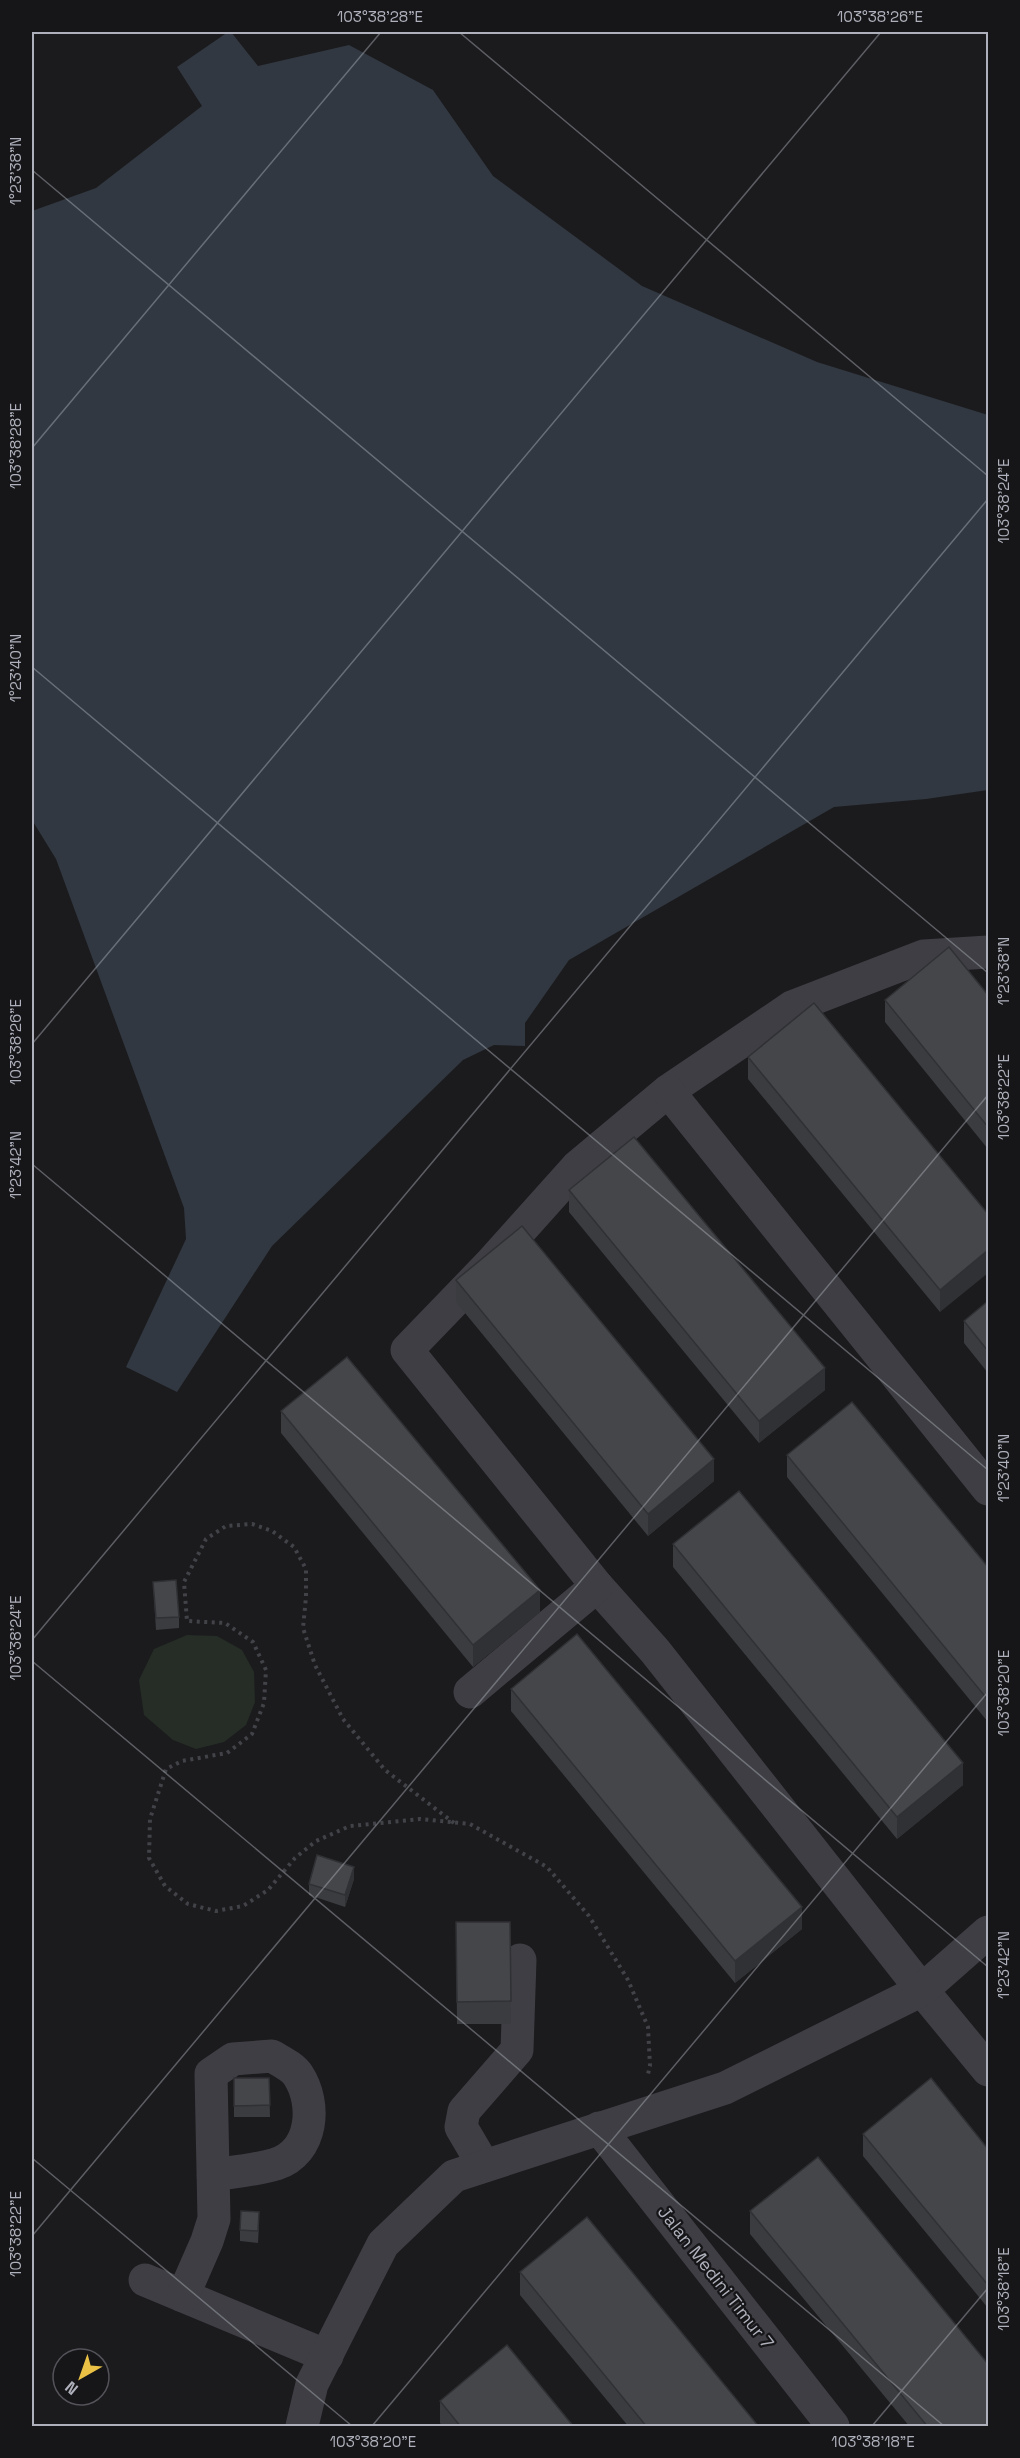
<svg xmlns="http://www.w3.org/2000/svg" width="1020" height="2458" font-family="'Space Grotesk',sans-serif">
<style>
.green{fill:#252d26}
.water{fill:#313841}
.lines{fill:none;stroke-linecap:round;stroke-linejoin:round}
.path{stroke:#424349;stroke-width:4;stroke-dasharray:3 4.5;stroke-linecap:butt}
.minor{stroke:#3e3e44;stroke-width:33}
.wall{fill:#3b3c40}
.shaded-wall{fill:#303134}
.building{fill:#45464a;stroke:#303134;stroke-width:1.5}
.ticks{fill:none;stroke:#aeb1bb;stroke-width:1.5;stroke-opacity:0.45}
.labels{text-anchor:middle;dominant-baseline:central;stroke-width:4.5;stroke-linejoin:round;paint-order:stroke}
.street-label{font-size:18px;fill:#aeb1bb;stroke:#161518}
.neatline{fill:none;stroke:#aeb1bb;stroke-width:2}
.ticks-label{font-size:15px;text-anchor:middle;fill:#aeb1bb}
</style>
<rect width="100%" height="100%" fill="#1b1b1d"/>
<polygon class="green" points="187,1635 217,1636 242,1650 254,1672 255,1702 246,1725 224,1742 196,1749 173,1740 144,1715 139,1680 154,1649"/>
<polygon class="water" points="228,32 231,32 258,66 349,45 433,90 493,176 642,286 817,362 988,415 988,790 926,799 834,807 569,960 525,1023 525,1046 494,1045 463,1060 272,1246 177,1392 126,1367 186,1239 184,1208 56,859 32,820 32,211 96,188 202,106 177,67"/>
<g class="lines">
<polyline class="path" points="454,1823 385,1770 343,1719 315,1665 303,1628 306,1597 306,1569 294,1547 272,1531 252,1524 226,1526 206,1539 184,1582 187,1621 225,1623 253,1642 266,1670 264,1703 252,1734 227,1753 182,1761 166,1769 150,1819 149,1858 165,1886 188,1904 216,1911 243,1906 268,1890 295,1858 316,1841 350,1826 420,1819 470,1824 547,1867 589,1916 628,1980 648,2027 650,2066 648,2074"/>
<g class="minor">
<polyline points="988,952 924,956 792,1007 668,1091 577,1167 490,1264 407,1350 597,1586 655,1651 922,1990 988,2070"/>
<polyline points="668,1091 988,1489"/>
<polyline points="470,1692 597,1586"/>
<polyline points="599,2128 833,2426"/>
<polyline points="484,2166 461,2127 464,2111 517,2050 520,1960"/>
<polyline points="145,2280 327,2356"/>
<path d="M 183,2296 L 207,2241 L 214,2219 L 211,2074 L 233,2059 L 272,2056 C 280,2061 293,2067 298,2075 C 317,2104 313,2152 276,2164 C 256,2170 233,2172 213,2175"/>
<polyline points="302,2426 312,2384 383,2244 454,2176 725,2088 922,1990 988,1932"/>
</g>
</g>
<g class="wall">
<polygon points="988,995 988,1149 885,1022 885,1000"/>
<polygon points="748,1057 988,1214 940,1312 748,1079"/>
<polygon points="569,1190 825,1390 759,1443 569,1212"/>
<polygon points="456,1280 714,1481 648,1536 456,1302"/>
<polygon points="988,1301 988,1373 964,1343 964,1321"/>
<polygon points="281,1411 540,1612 473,1667 281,1433"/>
<polygon points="787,1455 988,1567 988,1722 787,1477"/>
<polygon points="673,1544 963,1785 897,1839 673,1567"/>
<polygon points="153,1582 179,1617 179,1628 156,1630"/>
<polygon points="511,1689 802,1929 735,1983 511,1711"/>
<polygon points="354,1879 345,1907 309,1895 309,1884"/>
<polygon points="456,1922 510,1922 511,2024 457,2024"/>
<polygon points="234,2078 269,2078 270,2117 234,2117"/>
<polygon points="863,2134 988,2149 988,2308 863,2156"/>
<polygon points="750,2211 988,2427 910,2427 750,2234"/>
<polygon points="259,2224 258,2243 240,2241 240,2230"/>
<polygon points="520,2272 759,2427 629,2427 520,2295"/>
<polygon points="440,2401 574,2427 443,2427 440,2423"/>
</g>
<g class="shaded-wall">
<polygon points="988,1250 988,1273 940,1312 940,1290"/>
<polygon points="825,1368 825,1390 759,1443 759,1421"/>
<polygon points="714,1459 714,1481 648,1536 648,1514"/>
<polygon points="540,1590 540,1612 473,1667 473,1645"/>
<polygon points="963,1763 963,1785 897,1839 897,1817"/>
<polygon points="354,1867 354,1879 345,1907 345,1895"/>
<polygon points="802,1907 802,1929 735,1983 735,1961"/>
</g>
<g class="building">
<polygon points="949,947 988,995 988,1127 885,1000"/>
<polygon points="814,1003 988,1214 988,1250 940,1290 748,1057"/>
<polygon points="634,1137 825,1368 759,1421 569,1190"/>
<polygon points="522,1226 714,1459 648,1514 456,1280"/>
<polygon points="988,1301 988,1351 964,1321"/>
<polygon points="347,1357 540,1590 473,1645 281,1411"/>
<polygon points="852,1402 988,1567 988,1700 787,1455"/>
<polygon points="739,1491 963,1763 897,1817 673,1544"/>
<polygon points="176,1580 179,1617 156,1618 153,1582"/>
<polygon points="577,1634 802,1907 735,1961 511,1689"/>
<polygon points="317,1855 354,1867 345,1895 309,1884"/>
<polygon points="456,1922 510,1922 511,2001 457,2002"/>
<polygon points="234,2078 269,2078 270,2105 234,2106"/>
<polygon points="931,2078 988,2149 988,2285 863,2134"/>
<polygon points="818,2157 988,2364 988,2427 928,2427 750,2211"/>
<polygon points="241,2211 259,2212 258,2231 240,2230"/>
<polygon points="587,2217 759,2427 647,2427 520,2272"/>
<polygon points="507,2345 574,2427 461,2427 440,2401"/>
</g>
<path class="ticks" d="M 459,32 L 988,476M 32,170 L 988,973M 32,448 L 381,32M 32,667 L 988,1470M 32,1044 L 881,32M 32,1164 L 988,1967M 32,1640 L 988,499M 32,1661 L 944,2426M 32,2158 L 352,2426M 32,2236 L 988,1095M 372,2426 L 988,1692M 872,2426 L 988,2288"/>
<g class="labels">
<g class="street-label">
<text transform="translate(716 2277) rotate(52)">Jalan Medini Timur 7</text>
</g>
</g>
<rect width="1020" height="2458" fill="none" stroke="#161518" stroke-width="66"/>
<g transform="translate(81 2377) rotate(220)"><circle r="28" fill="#161518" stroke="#535359" stroke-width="1.5"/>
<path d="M0-4.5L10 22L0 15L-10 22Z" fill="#eac145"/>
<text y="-9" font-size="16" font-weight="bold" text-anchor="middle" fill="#aeb1bb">N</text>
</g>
<rect x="33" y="33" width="954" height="2392" class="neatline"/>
<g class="ticks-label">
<text x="380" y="22">103°38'28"E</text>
<text x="880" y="22">103°38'26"E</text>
<text transform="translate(16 171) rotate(-90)" y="5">1°23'38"N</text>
<text transform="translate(16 446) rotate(-90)" y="5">103°38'28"E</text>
<text transform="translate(1004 501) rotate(-90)" y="5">103°38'24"E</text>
<text transform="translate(16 668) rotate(-90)" y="5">1°23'40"N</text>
<text transform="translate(1004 971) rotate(-90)" y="5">1°23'38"N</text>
<text transform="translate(16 1042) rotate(-90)" y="5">103°38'26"E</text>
<text transform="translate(1004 1097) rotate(-90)" y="5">103°38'22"E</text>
<text transform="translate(16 1165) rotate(-90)" y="5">1°23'42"N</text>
<text transform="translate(1004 1468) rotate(-90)" y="5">1°23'40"N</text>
<text transform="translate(16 1638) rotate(-90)" y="5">103°38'24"E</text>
<text transform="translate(1004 1693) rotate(-90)" y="5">103°38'20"E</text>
<text transform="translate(1004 1965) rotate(-90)" y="5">1°23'42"N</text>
<text transform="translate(16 2234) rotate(-90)" y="5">103°38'22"E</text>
<text transform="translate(1004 2289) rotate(-90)" y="5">103°38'18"E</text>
<text x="373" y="2447">103°38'20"E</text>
<text x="873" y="2447">103°38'18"E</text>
</g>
</svg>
